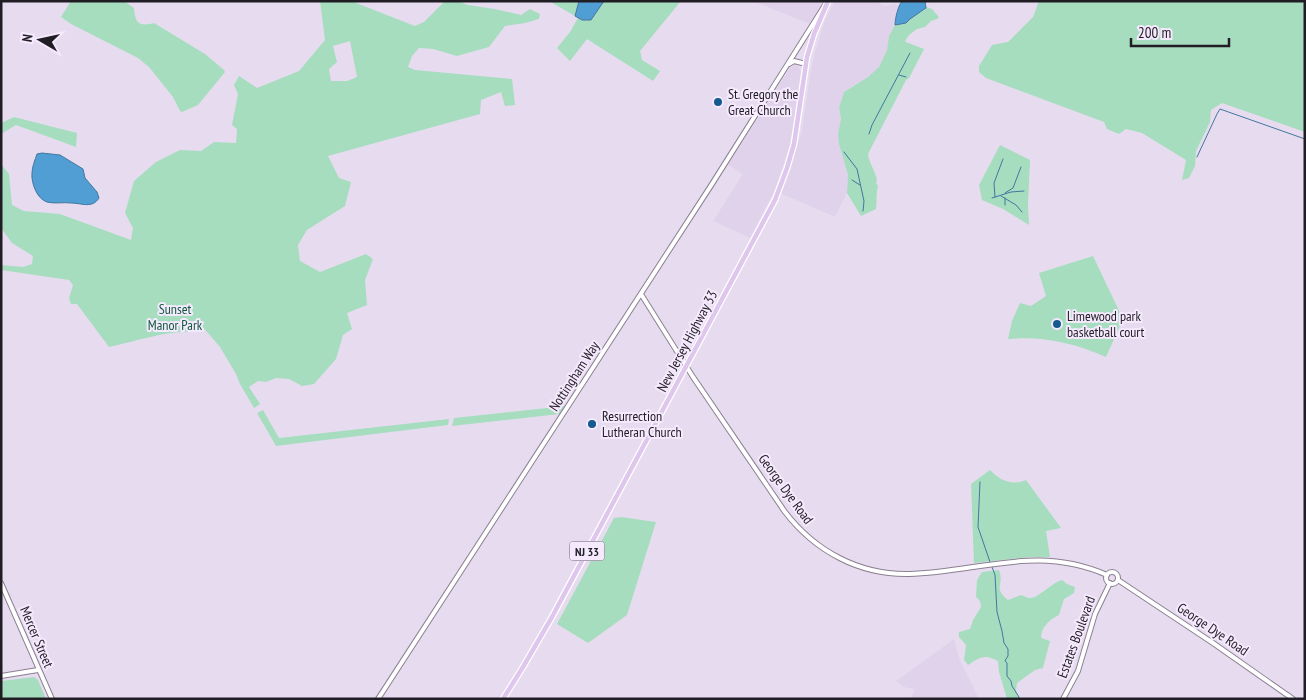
<svg xmlns="http://www.w3.org/2000/svg" width="1306" height="700" font-family="'PT Sans Narrow',sans-serif">
<style>
.built{fill:#e1d2ec}
.green{fill:#a6ddbf;fill-rule:evenodd}
.water{fill:#509ed4;stroke:#42779f}
.lines{fill:none;stroke-linecap:round;stroke-linejoin:round}
.stream{stroke:#42779f;stroke-width:1}
.minor-casing{stroke:#8b8092;stroke-width:6}
.major-casing{stroke:#fff;stroke-width:7}
.minor{stroke:#fff;stroke-width:4}
.major{stroke:#dec6ed;stroke-width:4.5}
.poi-dot{fill:#155b8f;stroke:#f4e9fd;stroke-width:2}
.labels{text-anchor:middle;dominant-baseline:central;stroke-width:4;stroke-linejoin:round;paint-order:stroke}
.shield{fill:#f4e9fd;stroke:#605a65;stroke-width:1}
.shield-label{font-size:12px;font-weight:bold;fill:#211d24}
.poi-label{font-size:14px;fill:#211d24;stroke:#f4e9fd;text-anchor:start}
.park-label{font-size:14px;fill:#12593c;stroke:#f4e9fd}
.street-label{font-size:14px;fill:#211d24;stroke:#f4e9fd}
</style>
<rect width="100%" height="100%" fill="#e7dcef"/>
<g class="built">
<polygon points="753,1 824,1 810,24"/>
<polygon points="835,1 875,1 885,6 894,4 898,5 895,25 889,36 887,50 879,67 868,77 846,90 839,108 841,119 838,134 839,144 848,175 847,193 835,217 780,193 787,177 802,130 810,75 814,55 825,20"/>
<polygon points="794,65 799,67 801,72 795,115 789,148 775,190 750,238 713,221 743,174 728,165 790,68"/>
<polygon points="954,639 959,658 979,699 910,699 914,692 914,689 903,687 896,681"/>
</g>
<g class="green">
<path d="M 71,1 L 124,1 L 134,8 C 135,23 139,27 154,23 L 205,54 L 224,70 L 225,72 L 198,105 L 182,112 L 180,111 L 173,97 L 149,67 L 138,58 L 71,24 L 61,17 Z"/>
<path d="M 320,1 L 351,1 L 415,26 L 424,22 L 445,1 L 457,1 L 468,5 L 495,9 L 521,15 L 530,9 L 540,14 L 539,19 L 525,23 L 505,26 L 489,47 L 457,56 L 433,49 L 419,48 L 412,56 L 408,67 L 415,70 L 512,79 L 515,105 L 505,106 L 501,92 L 481,100 L 480,114 L 328,156 L 339,178 L 351,182 L 345,206 L 307,230 L 298,245 L 300,261 L 320,272 L 366,254 L 373,259 L 365,280 L 367,305 L 347,313 L 352,329 L 343,335 L 336,359 L 314,384 L 302,386 L 289,379 L 276,378 L 266,382 L 258,381 L 249,387 L 260,404 L 254,408 L 240,384 L 236,374 L 220,347 L 201,325 L 193,332 C 169,330 133,342 109,347 L 77,304 L 71,304 L 69,298 L 73,285 L 69,280 L 1,270 L 1,265 L 23,267 L 32,264 L 33,256 L 12,243 L 1,228 L 1,164 L 9,174 L 12,205 L 24,211 L 60,214 L 131,240 L 133,228 L 125,213 L 134,181 L 156,162 L 180,150 L 201,151 L 214,142 L 236,143 L 237,129 L 232,125 L 238,94 L 234,85 L 239,76 L 257,88 L 299,71 L 325,40 ZM 350,41 L 357,77 L 347,81 L 331,81 L 329,69 L 337,62 L 333,46 Z"/>
<polygon points="549,1 579,1 575,16"/>
<polygon points="604,1 681,1 640,51 642,60 660,71 653,81 587,39 570,61 557,48 570,32 578,18 582,20 591,20"/>
<polygon points="1039,1 1305,1 1305,132 1222,103 1211,110 1210,122 1196,151 1195,166 1189,178 1182,180 1186,160 1142,133 1126,129 1119,134 1107,129 1104,122 986,78 979,72 979,66 992,45 1008,42 1033,17"/>
<path d="M 926,7 L 932,9 L 939,17 L 937,19 L 931,21 L 925,27 L 917,29 L 909,35 L 905,41 L 906,42 L 924,49 L 909,78 L 906,80 L 868,154 C 869,164 876,171 877,181 L 876,183 L 878,186 C 876,194 877,201 876,209 L 861,216 L 847,193 L 848,175 L 839,144 L 838,134 L 841,119 L 839,108 L 844,92 L 868,77 L 879,67 L 887,50 L 889,36 L 895,25 L 906,23 L 909,19 L 925,10 Z"/>
<polygon points="14,117 77,133 76,147 16,125 1,134 1,123"/>
<polygon points="1000,145 1030,160 1028,206 1029,225 1003,209 982,200 979,185"/>
<path d="M 1093,256 L 1123,319 L 1106,357 C 1074,343 1043,336 1008,339 L 1012,321 L 1020,303 L 1031,306 L 1046,296 L 1039,273 Z"/>
<polygon points="565,406 560,414 452,426 454,418"/>
<polygon points="263,410 279,438 449,419 448,425 276,446 257,413"/>
<path d="M 990,470 C 999,480 1012,486 1026,480 L 1061,528 L 1046,531 L 1050,557 L 1031,557 L 974,563 L 971,484 Z"/>
<polygon points="621,517 656,522 627,615 588,643 557,624 614,518"/>
<path d="M 999,570 C 1005,586 992,587 1008,600 L 1021,595 C 1024,596 1026,597 1029,598 C 1038,599 1051,583 1062,580 L 1067,584 L 1075,587 L 1074,593 L 1064,599 L 1059,615 C 1050,619 1041,627 1041,638 L 1050,641 L 1043,668 L 1035,670 L 1017,683 L 1016,690 L 1019,699 L 1007,699 L 999,672 L 998,661 C 984,654 981,657 968,665 L 964,660 L 966,645 L 959,637 L 959,632 L 970,629 L 973,620 L 981,607 L 980,601 L 976,597 L 977,580 L 982,572 Z"/>
<polygon points="34,677 38,680 46,699 1,699 1,681"/>
</g>
<g class="water">
<polygon points="579,1 604,1 591,20 582,20 575,16"/>
<path d="M 902,1 L 925,1 L 926,8 L 910,19 L 906,23 L 895,25 C 895,19 898,6 902,1 Z"/>
<path d="M 42,153 L 60,155 L 83,169 L 85,178 L 97,192 L 99,198 C 92,209 82,203 71,203 C 64,202 54,204 47,202 C 37,199 31,183 32,173 C 32,167 35,160 37,154 Z"/>
</g>
<g class="lines">
<g class="stream">
<polyline points="899,75 906,77"/>
<polyline points="869,134 872,125 910,53"/>
<polyline points="844,152 857,169 864,201 863,211"/>
<polyline points="1197,157 1217,114 1220,109 1305,139"/>
<polyline points="852,180 860,185"/>
<polyline points="1005,193 1013,188 1021,167"/>
<polyline points="1001,196 1016,205 1022,212"/>
<polyline points="995,197 994,183 1003,159"/>
<polyline points="992,198 1011,192 1024,191"/>
<polyline points="1005,205 1005,198"/>
<polyline points="980,482 978,527 990,562"/>
<polyline points="992,567 995,575 997,612 1002,631 1004,643 1008,649 1008,656 1006,659 1005,661 1007,663 1007,676 1011,681 1012,686 1019,697 1019,699"/>
</g>
<g class="minor-casing">
<g id="minor">
<polyline points="789,64 794,61 806,64"/>
<path d="M 641,294 L 693,377 L 785,512 C 815,551 859,575 909,574 C 980,572 1037,544 1107,575"/>
<circle cx="1112" cy="578" r="6"/>
<polyline points="1118,580 1213,643 1293,699"/>
<polyline points="1,583 52,699"/>
<polyline points="1,676 38,670"/>
<polyline points="378,699 712,184 825,5"/>
<polyline points="1063,699 1078,671 1095,614 1110,583"/>
</g>
</g>
<g class="major-casing">
<polyline id="major" points="503,699 523,667 552,617 775,200 787,168 794,144 807,57 814,34 828,1"/>
</g>
<use href="#minor" class="minor"/>
<use href="#major" class="major"/>
</g>
<g class="poi-dot">
<circle cx="718" cy="102" r="5"/>
<circle cx="1057" cy="324" r="5"/>
<circle cx="592" cy="424" r="5"/>
</g>
<g class="labels">
<rect class="shield" x="569.5" y="541.5" width="35" height="19" rx="4"/>
<g class="shield-label">
<text x="587" y="551">NJ 33</text>
</g>
<g class="poi-label">
<text x="728" y="94">St. Gregory the<tspan x="728" dy="16">Great Church</tspan></text>
<text x="1067" y="316">Limewood park<tspan x="1067" dy="16">basketball court</tspan></text>
<text x="602" y="416">Resurrection<tspan x="602" dy="16">Lutheran Church</tspan></text>
</g>
<g class="park-label">
<text x="175" y="309">Sunset<tspan x="175" dy="16">Manor Park</tspan></text>
</g>
<g class="street-label">
<text transform="translate(687 341) rotate(-62)">New Jersey Highway 33</text>
<text transform="translate(574 376) rotate(-57)">Nottingham Way</text>
<text transform="translate(786 489) rotate(54)">George Dye Road</text>
<text transform="translate(1213 629) rotate(34)">George Dye Road</text>
<text transform="translate(37 637) rotate(67)">Mercer Street</text>
<text transform="translate(1076 637) rotate(-70)">Estates Boulevard</text>
</g>
</g>
<rect width="1306" height="700" fill="none" stroke="#211d24" stroke-width="5"/>
<g transform="translate(40 40) rotate(279)" stroke="#f4e9fd" stroke-width="4" paint-order="stroke">
<path d="M0-4L9 19L0 12L-9 19Z" fill="#211d24"/>
<text y="-8" font-size="14" font-weight="bold" text-anchor="middle" fill="#211d24">N</text>
</g>
<path d="M1131 38v8h98v-8" fill="none" stroke="#211d24" stroke-width="2.5"/>
<text x="1138" y="38" font-size="15" fill="#211d24" stroke="#f4e9fd" stroke-width="4" paint-order="stroke">200 m</text>
</svg>
